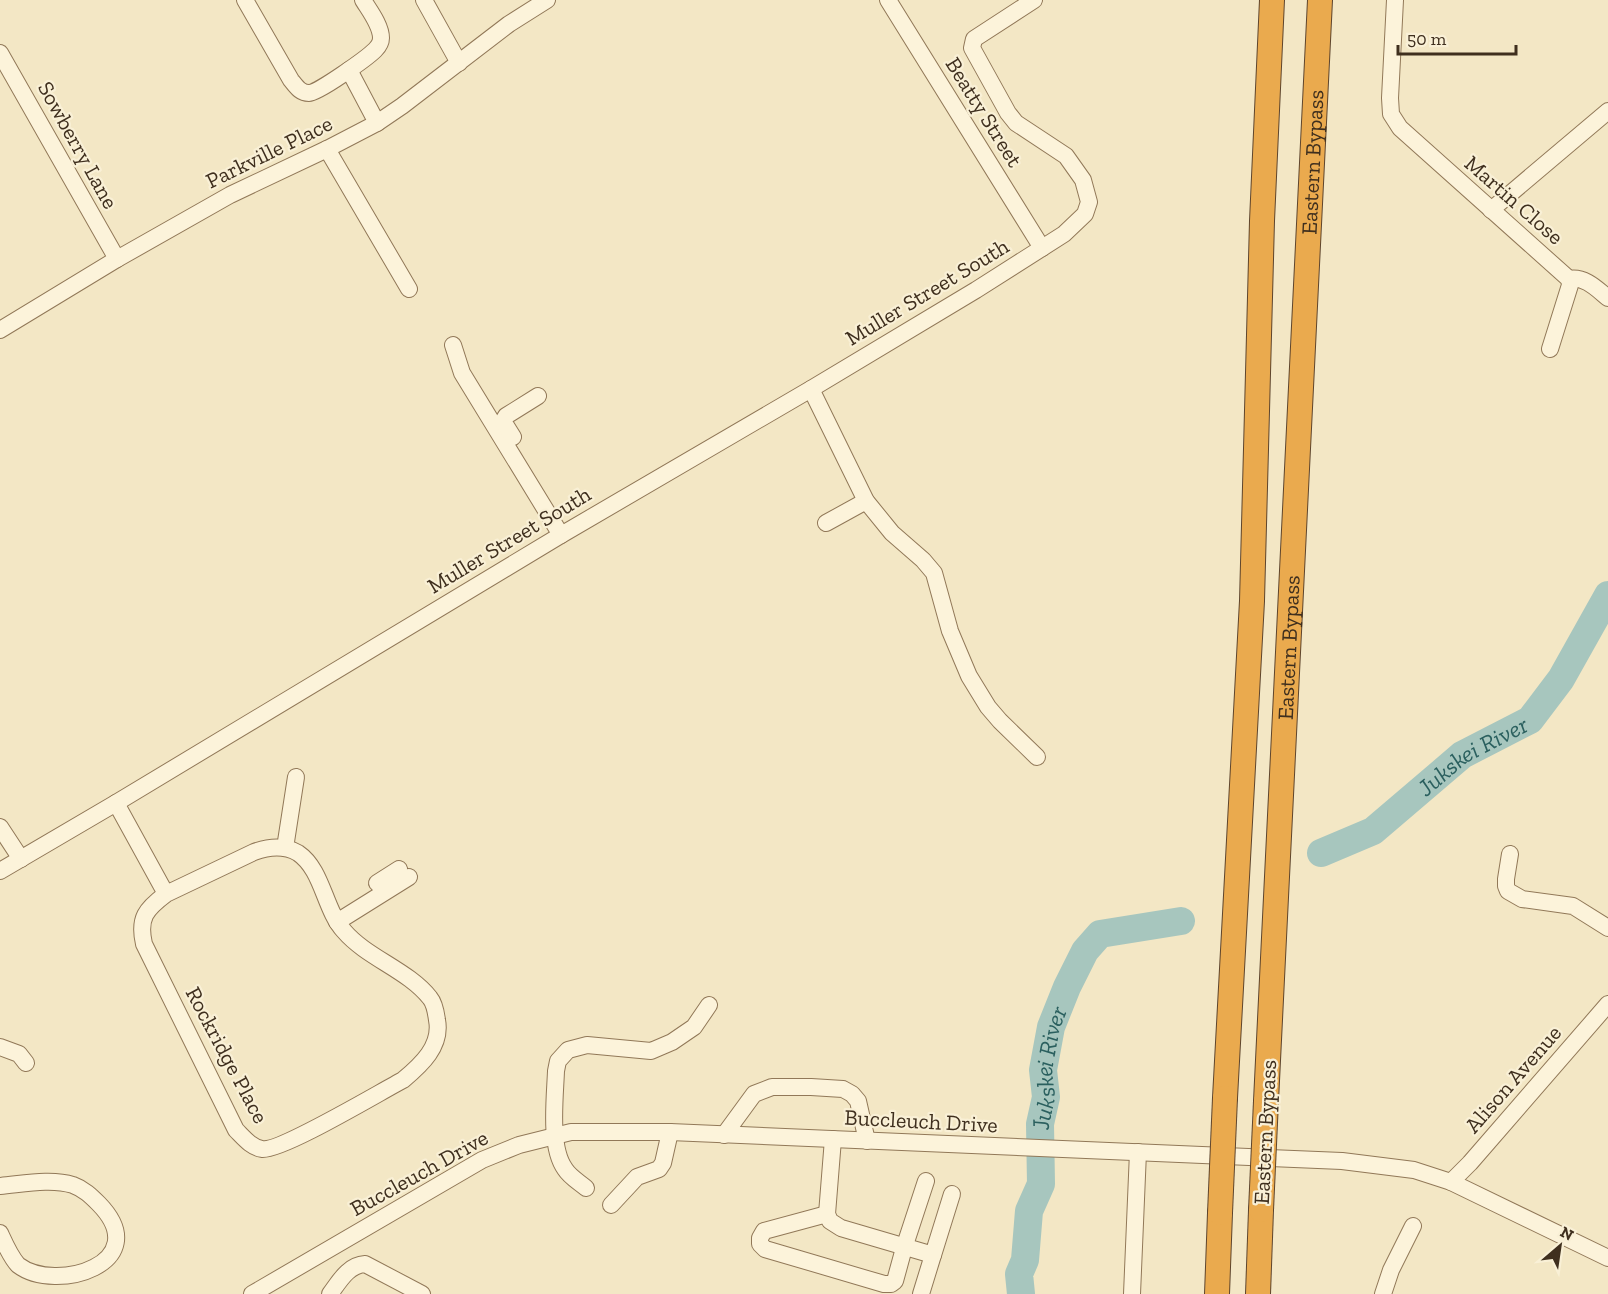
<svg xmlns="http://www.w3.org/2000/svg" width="1608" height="1294" font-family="'Zilla Slab',serif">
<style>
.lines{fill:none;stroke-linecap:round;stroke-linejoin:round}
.river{stroke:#a7c6be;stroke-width:28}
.minor-casing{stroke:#917858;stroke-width:18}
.highway-casing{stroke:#5e452d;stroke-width:26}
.minor{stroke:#fcf3da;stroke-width:16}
.highway{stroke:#eaaa4e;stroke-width:24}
.highway-bridge-casing{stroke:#5e452d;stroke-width:26;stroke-linecap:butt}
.highway-bridge{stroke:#eaaa4e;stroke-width:24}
.labels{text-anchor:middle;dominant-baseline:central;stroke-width:4.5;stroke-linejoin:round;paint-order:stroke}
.street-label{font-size:22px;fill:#3f2f1e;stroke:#f9f0d6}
.water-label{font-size:24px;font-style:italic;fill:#2b605f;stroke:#f9f0d6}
</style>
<rect width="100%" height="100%" fill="#f3e7c5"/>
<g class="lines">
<g class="river">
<path id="s1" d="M 1321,853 L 1373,831 L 1462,755 L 1530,720 L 1561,679 L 1608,595"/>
<path id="s2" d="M 1021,1294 L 1019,1274 L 1025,1260 L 1029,1211 L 1041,1184 L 1040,1124 L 1046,1097 L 1043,1070 L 1051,1027 L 1067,987 L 1085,951 L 1100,934 L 1181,921"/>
</g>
<g class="minor-casing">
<g id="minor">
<path d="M 245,0 L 291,80 C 296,86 300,93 309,93 C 318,93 367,58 375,50 C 378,47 381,42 381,38 C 381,25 369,10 363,0"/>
<polyline points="424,0 459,63"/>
<polyline points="888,0 1042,248"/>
<polyline points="1395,0 1390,98 1391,114 1400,128 1569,279 1570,285 1550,349"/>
<polyline points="0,53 117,259"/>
<polyline points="349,70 377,123"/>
<polyline points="327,149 409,289"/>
<polyline points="1491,210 1608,111"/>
<path d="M 1569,279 C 1585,276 1597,289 1608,298"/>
<polyline points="0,330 117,259 230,195 327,149 377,123 402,106 509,24 547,0"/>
<polyline points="453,345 462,373 561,535"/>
<polyline points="811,389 866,501 892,533 923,560 934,573 950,631 969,676 988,707 1000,721 1037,757"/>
<polyline points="513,437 503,421 506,416 538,396"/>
<polyline points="826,523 866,501"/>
<path d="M 116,803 L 166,894 C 146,909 138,918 144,944 L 236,1130 C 244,1138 251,1147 262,1149 C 280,1152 380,1092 403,1080 C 421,1065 442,1046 437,1020 C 436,1013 435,1004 430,998 C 408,970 367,958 344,931 C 324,909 323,870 298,853 C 284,845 268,847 254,852 L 166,894"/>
<polyline points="0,827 21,859"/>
<polyline points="285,848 296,777"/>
<polyline points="1510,854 1506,879 1506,886 1508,891 1522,899 1573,906 1608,928"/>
<polyline points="0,871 116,803 561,535 811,389 976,290 1064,234 1085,214 1089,202 1083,180 1066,156 1016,123 1008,113 972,48 974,39 1034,0"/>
<polyline points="377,883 399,869"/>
<polyline points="337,922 409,877"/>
<polyline points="0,1047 19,1054 26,1063"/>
<polyline points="724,1135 754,1094 772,1087 811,1087 843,1089 852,1094 858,1101 867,1141"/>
<polyline points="833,1139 827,1214 830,1221 841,1228 933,1255 952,1194"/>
<polyline points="1451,1182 1470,1163 1608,1004"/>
<path d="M 0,1186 C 23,1184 51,1178 73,1185 C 84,1189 91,1196 99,1204 C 156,1263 56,1294 18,1265 C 10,1256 5,1244 0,1233"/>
<path d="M 586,1188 C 579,1182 570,1177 565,1169 C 549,1147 555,1098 556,1071 L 558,1061 L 568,1050 L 587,1045 L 651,1051 L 672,1042 L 694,1027 L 709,1005"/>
<polyline points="611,1205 637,1177 659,1169 663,1163 670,1132"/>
<polyline points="827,1214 764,1231 760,1238 760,1244 765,1249 884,1284 891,1284 895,1281 904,1248 926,1181"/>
<polyline points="252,1294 482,1160 519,1145 571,1132 670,1132 1342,1161 1414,1170 1451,1182 1608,1258"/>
<path d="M 330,1294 C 339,1282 348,1265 365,1264 L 422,1294"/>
<polyline points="921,1294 933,1255"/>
<polyline points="1132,1294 1138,1152"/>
<polyline points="1383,1294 1391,1270 1413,1226"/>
</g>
</g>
<g class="highway-casing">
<g id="highway">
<polyline points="1225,1098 1252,601 1262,221 1272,0"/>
<path id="s3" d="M 1266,1101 L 1320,0"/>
<polyline points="1217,1294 1220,1213"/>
<polyline points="1258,1294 1261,1210"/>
</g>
</g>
<use href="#minor" class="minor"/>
<use href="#highway" class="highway"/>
<g class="highway-bridge-casing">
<g id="highway-bridge">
<polyline points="1261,1210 1266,1101"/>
<polyline points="1220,1213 1225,1098"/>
</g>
</g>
<use href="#highway-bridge" class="highway-bridge"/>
</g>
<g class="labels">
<g class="street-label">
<text transform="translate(984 112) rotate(58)">Beatty Street</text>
<text transform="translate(78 145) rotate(61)">Sowberry Lane</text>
<text transform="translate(269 152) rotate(-26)">Parkville Place</text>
<text stroke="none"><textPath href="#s3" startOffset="940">Eastern Bypass</textPath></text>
<text transform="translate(1514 200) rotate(41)">Martin Close</text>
<text transform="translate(927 292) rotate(-31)">Muller Street South</text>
<text transform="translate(509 540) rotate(-31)">Muller Street South</text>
<text stroke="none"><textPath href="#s3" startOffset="454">Eastern Bypass</textPath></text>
<text transform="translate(227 1055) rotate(62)">Rockridge Place</text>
<text transform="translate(1513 1079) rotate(-49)">Alison Avenue</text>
<text transform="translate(921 1121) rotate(3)">Buccleuch Drive</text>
<text transform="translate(1265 1132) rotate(-87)">Eastern Bypass</text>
<text transform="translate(419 1173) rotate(-29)">Buccleuch Drive</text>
</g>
<g class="water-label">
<text stroke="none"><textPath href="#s1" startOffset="182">Jukskei River</textPath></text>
<text stroke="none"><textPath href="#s2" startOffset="231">Jukskei River</textPath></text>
</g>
</g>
<g transform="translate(1560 1246) rotate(29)" stroke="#f9f0d6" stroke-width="4.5" paint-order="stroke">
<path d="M0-4.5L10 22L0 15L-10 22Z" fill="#3f2f1e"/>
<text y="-9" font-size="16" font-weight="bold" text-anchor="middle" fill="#3f2f1e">N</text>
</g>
<path d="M1398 45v9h118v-9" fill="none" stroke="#3f2f1e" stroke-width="3"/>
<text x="1407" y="45" font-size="18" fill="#3f2f1e" stroke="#f9f0d6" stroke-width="4.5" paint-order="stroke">50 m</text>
</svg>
